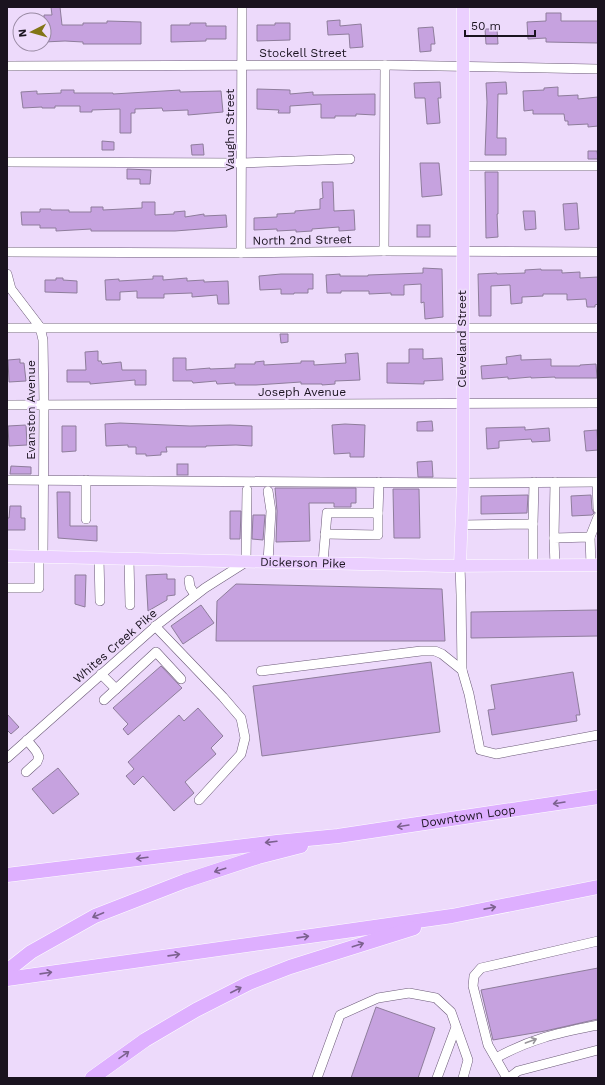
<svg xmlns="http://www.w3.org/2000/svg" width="605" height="1085" font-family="'Work Sans',sans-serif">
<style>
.building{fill:#c6a2df;stroke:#8e7d9b}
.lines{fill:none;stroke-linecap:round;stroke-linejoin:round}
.minor-casing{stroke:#6c5b78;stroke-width:10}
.major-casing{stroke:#fff;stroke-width:13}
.highway-casing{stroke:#fff;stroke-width:15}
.minor{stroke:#fff;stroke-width:9}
.major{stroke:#ebcfff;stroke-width:12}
.highway{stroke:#deafff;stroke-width:14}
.oneway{stroke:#7c618f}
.oneway2{stroke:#98959a}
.labels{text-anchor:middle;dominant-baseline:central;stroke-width:4;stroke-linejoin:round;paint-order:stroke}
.street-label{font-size:12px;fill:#1a131f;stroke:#eddafb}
</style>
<rect width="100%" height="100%" fill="#eddafb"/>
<g class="building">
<polygon points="51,7 60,7 62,25 83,25 83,23 107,23 107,21 141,22 141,44 83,44 83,42 65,41 44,42 44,15 52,15"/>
<polygon points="546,13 561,13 561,21 598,21 598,43 546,42 546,38 528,39 527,22 546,21"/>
<polygon points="340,20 340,26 361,24 363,47 350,48 349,34 328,35 327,21"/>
<polygon points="190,23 206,23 206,26 226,26 226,39 206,39 206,41 171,42 171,25 190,25"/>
<polygon points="275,23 290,23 290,40 257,41 257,25 275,25"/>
<polygon points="433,27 435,44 431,44 431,51 420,52 418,28"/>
<polygon points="485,29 497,29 498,44 486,44"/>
<polygon points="440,82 441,98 438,98 440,123 427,124 425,98 415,98 414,83"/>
<polygon points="506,82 507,94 498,94 497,138 506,138 506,155 485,155 487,102 486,83"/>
<polygon points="558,87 558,96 578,95 578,99 598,97 598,126 588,127 588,124 568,125 568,121 565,121 564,114 533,114 533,110 524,111 523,91 544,90 544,88"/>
<polygon points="257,89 290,90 290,94 313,92 313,95 375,94 375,115 356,114 356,116 335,116 335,118 321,118 321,104 290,106 290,113 278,113 279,110 257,109"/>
<polygon points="61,90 74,90 74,93 113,93 113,94 180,90 180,92 221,91 223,112 188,115 188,110 163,111 162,108 135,109 135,113 131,113 131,133 120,133 120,109 92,110 92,112 80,112 80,106 55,106 55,108 42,108 42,107 23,108 21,92 37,91 37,94 61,93"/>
<polygon points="102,141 114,142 114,150 102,150"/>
<polygon points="203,144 204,155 192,155 191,145"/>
<polygon points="588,151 597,151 598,159 588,159"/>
<polygon points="420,163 439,163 442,195 422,197"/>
<polygon points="127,169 151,170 150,184 140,184 140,179 127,179"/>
<polygon points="485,172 498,172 498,214 497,214 498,237 486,238"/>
<polygon points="322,182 333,182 334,211 354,210 355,230 339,231 339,227 312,229 312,231 296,232 296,230 277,231 277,229 254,230 254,218 277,217 277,214 295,213 295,211 320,209 320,199 323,198"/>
<polygon points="142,202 155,202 155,215 174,214 174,212 185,211 185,217 204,214 204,216 226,215 227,227 175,231 91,231 91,229 56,231 56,228 40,228 40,225 22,225 21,212 40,212 40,209 51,209 51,210 69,210 69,212 91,212 91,207 103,207 103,210 142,208"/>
<polygon points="577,203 579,229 565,230 563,204"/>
<polygon points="523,211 535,211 536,229 525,230"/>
<rect x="417" y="225" width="13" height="12"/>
<polygon points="423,268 442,269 443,317 425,319 424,302 421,303 421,284 404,285 404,295 391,295 391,293 369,294 369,291 341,291 341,293 327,293 326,275 340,274 340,276 368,276 368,275 423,273"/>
<polygon points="541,269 541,270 562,270 562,273 580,272 580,278 598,277 598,304 595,305 595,307 587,307 586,299 567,300 567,294 543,294 543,296 522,297 522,303 511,304 510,285 491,286 491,316 479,316 478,274 497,273 497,274 525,273 525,270"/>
<polygon points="281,274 313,274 313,289 308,289 308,293 294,293 294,294 281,294 281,289 260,290 259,276"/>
<polygon points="153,276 163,276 163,280 187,278 187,281 204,280 204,282 228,281 229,304 218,304 217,295 192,297 192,293 164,294 164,298 137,298 137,291 120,292 120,300 106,300 105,280 119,279 119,281 153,279"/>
<polygon points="56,278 63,278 63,280 77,281 77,293 45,292 45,280 56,280"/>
<polygon points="280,334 288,334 288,342 281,343"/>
<polygon points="409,349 423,349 423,359 442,358 443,380 424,381 424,384 387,383 387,363 409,363"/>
<polygon points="98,351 98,361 101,361 102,364 121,362 122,370 146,370 146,385 135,385 135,380 90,384 90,382 67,382 67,370 86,370 85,352"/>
<polygon points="358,353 360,380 335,381 335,384 322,385 322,384 301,384 301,382 256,385 235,385 235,383 217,384 216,381 193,383 192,381 173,381 173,358 186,358 186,370 210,368 210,369 235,368 235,364 255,364 255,362 264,361 264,365 301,363 301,361 314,361 314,365 346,363 345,354"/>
<polygon points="521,355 521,360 551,359 551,366 580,366 580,365 596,364 597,378 555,378 555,377 531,378 531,377 508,379 508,377 482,379 481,366 507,364 506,357"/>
<polygon points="20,359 20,363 24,363 26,381 9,382 8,360"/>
<polygon points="432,421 433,431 417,431 417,422"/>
<polygon points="120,423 190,426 230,425 252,426 252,446 236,445 206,446 206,447 166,447 167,452 161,452 161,455 146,456 146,454 136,454 136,447 128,447 128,445 106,446 105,424"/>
<polygon points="345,424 365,425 364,457 350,457 350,453 334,454 332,425"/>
<polygon points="26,425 27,445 9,446 8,426"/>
<polygon points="62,426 76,426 76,451 62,452"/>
<polygon points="525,427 525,430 549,428 550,441 532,442 531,439 499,441 499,448 487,449 486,428"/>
<polygon points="597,430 598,450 586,451 584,431"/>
<polygon points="432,461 433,477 418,477 417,462"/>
<rect x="177" y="464" width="11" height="11"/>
<polygon points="11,466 31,467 31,474 10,474"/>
<polygon points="275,488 356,488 356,503 351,503 351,507 334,507 334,503 309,503 310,541 276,542 277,511"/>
<polygon points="393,489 419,489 420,538 394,538"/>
<polygon points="57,492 70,492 70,526 97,526 97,541 58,538"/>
<polygon points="528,495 527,513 481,514 481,496"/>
<polygon points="591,495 592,509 594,513 592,515 572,516 571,496"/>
<polygon points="10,506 21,506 21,518 25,518 25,530 7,530 7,518 9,518"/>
<polygon points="230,511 241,511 240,539 230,539"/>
<polygon points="253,515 265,515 263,540 252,539"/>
<polygon points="167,574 167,579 175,579 175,595 167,596 167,600 148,611 146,575"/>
<polygon points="75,575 86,575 85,607 75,604"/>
<polygon points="236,584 442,589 445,641 216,641 217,601"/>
<polygon points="201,605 214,623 183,644 171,626"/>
<polygon points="598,610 598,636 471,638 471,612"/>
<polygon points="431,662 440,732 262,756 253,686"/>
<polygon points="161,666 182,688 128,735 123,729 128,724 113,708"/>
<polygon points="573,672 580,715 576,715 577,721 492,735 488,710 495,709 491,685"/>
<polygon points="198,708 223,736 211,748 216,754 185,782 194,793 174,811 143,776 134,785 126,776 134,769 128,762 179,715 184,721"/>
<polygon points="7,714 19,727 11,734 7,730"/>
<polygon points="58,768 79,794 53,814 32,789"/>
<polygon points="598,968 598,1019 545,1031 493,1040 481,990"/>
<polygon points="376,1007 435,1028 418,1078 351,1078"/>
</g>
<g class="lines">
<g class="minor-casing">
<g id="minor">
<polyline points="7,66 385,65 598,69"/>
<polyline points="7,162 242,163 350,159"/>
<polyline points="463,166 598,166"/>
<polyline points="384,251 385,65"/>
<polyline points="7,252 241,253 384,251 598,252"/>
<polyline points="241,253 242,7"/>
<polyline points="7,274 11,289 40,327 43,340 44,405 43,556"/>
<polyline points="7,328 598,328"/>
<polyline points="7,405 598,403"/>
<polyline points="7,480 463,483 598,482"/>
<polyline points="597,482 598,509"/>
<polyline points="268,491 271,511 268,562"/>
<polyline points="86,519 86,480"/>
<polyline points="533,524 534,482"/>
<polyline points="461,525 533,524 533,566"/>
<polyline points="325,534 378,535 378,513"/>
<polyline points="590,537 598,517"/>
<polyline points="554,538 555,482"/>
<polyline points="99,558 100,601"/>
<polyline points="129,559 130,605"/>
<polyline points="323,563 327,513 378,513 379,482"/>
<polyline points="460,566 461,595 462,670"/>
<polyline points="555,566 554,538 590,537 591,565"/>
<polyline points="189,580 190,587 195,595"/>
<polyline points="7,588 39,588 39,556"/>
<polyline points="155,626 223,697 241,718 245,738 241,754 199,800"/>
<polyline points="261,671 421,651 435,651 442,654 462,670 469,694 480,750 496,754 598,735"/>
<polyline points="101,674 116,689 156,652 181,679"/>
<polyline points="104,700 116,689"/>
<polyline points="7,758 157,625 205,588 246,562 247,490"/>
<polyline points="26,772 37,762 39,757 36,751 27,740"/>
<path d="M 496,1058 C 532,1038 559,1033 598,1025"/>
<polyline points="317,1078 340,1015 378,998 409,993 436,998 451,1012 468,1060 463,1078"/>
<polyline points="437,1078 456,1027"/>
<polyline points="507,1078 488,1045 473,986 474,976 481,968 598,941"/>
<polyline points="509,1078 518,1071 598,1050"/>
</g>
</g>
<g class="major-casing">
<g id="major">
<path id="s1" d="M 7,556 L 447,566 L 598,565"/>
<polyline points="460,566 463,483 463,7"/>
</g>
</g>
<g class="highway-casing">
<g id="highway">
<path id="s2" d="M 7,875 L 277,842 L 338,836 L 598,797"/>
<polyline points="7,971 31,952 95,916 185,881 258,857 301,846"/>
<polyline points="7,979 452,916 598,887"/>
<polyline points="92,1078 145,1040 196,1010 249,983 290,967 414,928"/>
</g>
</g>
<use href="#minor" class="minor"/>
<use href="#major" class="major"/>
<use href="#highway" class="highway"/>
</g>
<defs><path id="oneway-shaft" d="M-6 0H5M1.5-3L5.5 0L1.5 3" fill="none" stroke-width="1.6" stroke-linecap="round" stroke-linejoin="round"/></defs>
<g class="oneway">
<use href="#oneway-shaft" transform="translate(559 803) rotate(171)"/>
<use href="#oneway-shaft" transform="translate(403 826) rotate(171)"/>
<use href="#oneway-shaft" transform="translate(271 842) rotate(173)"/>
<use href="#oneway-shaft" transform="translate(142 858) rotate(173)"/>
<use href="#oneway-shaft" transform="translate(220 870) rotate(162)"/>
<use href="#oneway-shaft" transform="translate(490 908) rotate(-11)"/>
<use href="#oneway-shaft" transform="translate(98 915) rotate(157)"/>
<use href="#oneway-shaft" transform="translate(303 937) rotate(-8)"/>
<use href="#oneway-shaft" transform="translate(358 945) rotate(-18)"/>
<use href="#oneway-shaft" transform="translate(174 955) rotate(-8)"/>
<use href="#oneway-shaft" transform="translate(46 973) rotate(-8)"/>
<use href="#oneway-shaft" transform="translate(236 990) rotate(-27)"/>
<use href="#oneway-shaft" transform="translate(124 1055) rotate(-35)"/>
</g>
<use class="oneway2" href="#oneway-shaft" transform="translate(531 1041) rotate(-20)"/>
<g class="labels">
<g class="street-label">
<text x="303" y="53">Stockell Street</text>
<text transform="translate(230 130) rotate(-90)">Vaughn Street</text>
<text transform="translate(302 240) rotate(-1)">North 2nd Street</text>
<text transform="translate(462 339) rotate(-90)">Cleveland Street</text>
<text x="302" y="392">Joseph Avenue</text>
<text transform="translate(31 410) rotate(-90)">Evanston Avenue</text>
<text stroke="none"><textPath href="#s1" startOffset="296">Dickerson Pike</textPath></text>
<text transform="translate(115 646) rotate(-41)">Whites Creek Pike</text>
<text stroke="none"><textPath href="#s2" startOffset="465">Downtown Loop</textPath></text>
</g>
</g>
<rect width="605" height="1085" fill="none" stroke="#1a131f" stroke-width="16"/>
<g transform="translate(32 32) rotate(264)"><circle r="19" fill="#eddafb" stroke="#998aa3"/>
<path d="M0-3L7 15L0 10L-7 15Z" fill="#827517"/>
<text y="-6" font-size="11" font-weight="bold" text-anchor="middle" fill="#1a131f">N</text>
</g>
<path d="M465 30v6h70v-6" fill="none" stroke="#1a131f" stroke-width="2"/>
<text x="471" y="30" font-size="12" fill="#1a131f" stroke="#eddafb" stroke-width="3" paint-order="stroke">50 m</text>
</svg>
